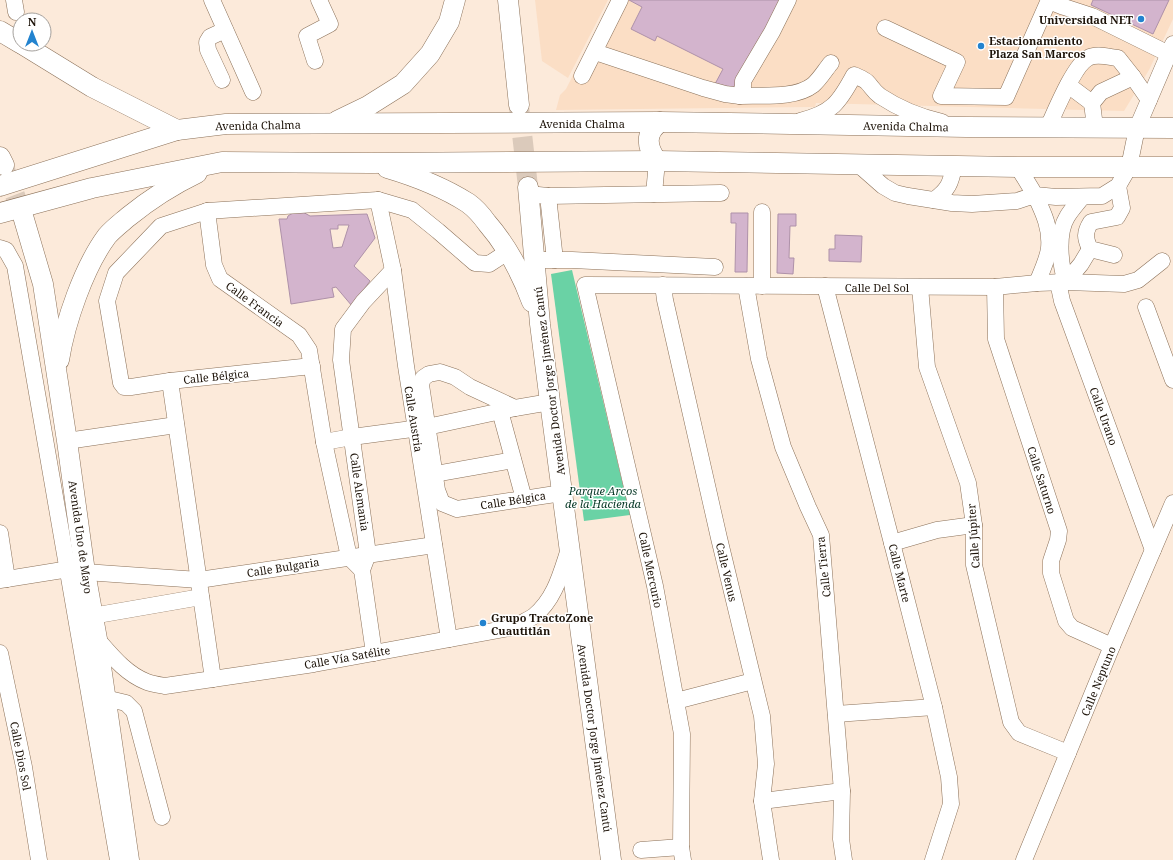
<svg xmlns="http://www.w3.org/2000/svg" width="1173" height="860" font-family="'Noto Serif',serif">
<style>
.built{fill:#fbdec5}
.green{fill:#6ad2a5}
.building{fill:#d3b4cd;stroke:#ae91a9;fill-rule:evenodd}
.lines{fill:none;stroke-linecap:round;stroke-linejoin:round}
.major-tunnel{stroke:#dbcabb;stroke-width:20;stroke-dasharray:20 10;stroke-linecap:butt}
.minor-casing{stroke:#8b7159;stroke-width:17}
.major-casing{stroke:#8b7159;stroke-width:21}
.minor{stroke:#fff;stroke-width:16}
.major{stroke:#fff;stroke-width:20}
.poi-dot{fill:#2283cf;stroke:#fff;stroke-width:1.5}
.labels{text-anchor:middle;dominant-baseline:central;stroke-width:3;stroke-linejoin:round;paint-order:stroke}
.poi-label{font-size:11px;font-weight:bold;fill:#1d1309;stroke:#fff;text-anchor:start}
.street-label{font-size:11px;fill:#1d1309;stroke:#fff}
.park-label{font-size:11px;font-style:italic;fill:#073826;stroke:#fff}
</style>
<rect width="100%" height="100%" fill="#fceada"/>
<g class="built">
<polygon points="535,0 608,0 568,78 542,61"/>
<polygon points="611,0 1173,0 1173,19 1149,70 1124,111 816,103 815,107 556,110 560,95 566,89"/>
</g>
<polygon class="green" points="572,270 630,515 584,521 551,274"/>
<g class="building">
<polygon points="629,0 782,0 733,94 715,84 723,69 657,36 655,41 631,29 642,7"/>
<polygon points="1093,0 1169,0 1153,34 1091,5"/>
<path d="M 301,211 L 310,216 L 367,214 L 375,238 L 354,266 L 370,281 L 352,306 L 336,287 L 332,288 L 334,297 L 291,304 L 279,219 L 287,219 L 288,216 L 291,214 ZM 338,225 L 349,225 L 342,247 L 333,248 L 330,229 L 338,229 Z"/>
<polygon points="731,213 748,213 747,272 735,272 736,223 731,223"/>
<polygon points="778,214 796,214 796,226 790,226 789,258 794,258 793,274 777,273"/>
<polygon points="835,235 862,236 861,262 829,261 829,249 835,249"/>
</g>
<g class="lines">
<g class="major-tunnel">
<polyline points="519,107 528,187"/>
<polyline points="4,167 23,216"/>
</g>
<g class="minor-casing">
<g id="minor">
<polyline points="14,0 16,12"/>
<polyline points="212,0 253,92"/>
<path d="M 788,0 L 772,32 L 743,81 L 743,86 L 740,96 C 762,95 795,99 813,85 C 820,79 825,70 831,63"/>
<polyline points="1049,1 1064,7 1092,16 1169,54"/>
<polyline points="885,28 957,62 941,96 1006,97 1049,0"/>
<polyline points="595,52 703,88 725,94 740,96"/>
<polyline points="315,61 307,36 330,24 319,0"/>
<polyline points="582,76 620,0"/>
<polyline points="222,80 208,50 207,42 210,37 225,30"/>
<polyline points="1068,85 1092,103"/>
<path d="M 800,121 C 832,113 839,103 854,75 C 858,77 864,79 867,82 C 872,87 873,91 880,96 C 898,108 920,117 942,122"/>
<path d="M 1048,127 C 1055,112 1074,65 1088,58 C 1096,53 1109,57 1118,58 L 1133,77 L 1149,100"/>
<polyline points="1095,127 1092,103 1101,92 1133,77"/>
<path d="M 858,164 L 883,186 L 895,193 L 908,196 L 952,203 L 972,204 L 1017,201 L 1035,195 C 1043,212 1051,228 1049,248 C 1048,258 1041,273 1037,283"/>
<polyline points="1018,167 1035,195 1056,197 1102,196 1118,186 1129,167 1137,128 1173,44"/>
<polyline points="654,194 657,161"/>
<polyline points="538,195 548,196 555,260"/>
<polyline points="548,196 721,193"/>
<polyline points="378,200 393,270 406,366 449,639"/>
<path d="M 934,200 C 948,190 951,183 954,166"/>
<polyline points="207,211 214,265 220,279 299,335 309,350 324,442 349,557 362,570"/>
<polyline points="0,248 6,250 15,266 118,860"/>
<path d="M 1114,255 L 1090,249 C 1085,238 1084,233 1091,222 L 1117,217 L 1122,208 L 1118,186"/>
<polyline points="535,260 572,260 715,267"/>
<polyline points="1058,282 1062,301 1153,550"/>
<path d="M 1066,282 C 1060,265 1057,233 1067,217 C 1071,210 1077,204 1082,197"/>
<polyline points="1066,282 1081,264 1090,249"/>
<polyline points="663,285 665,300 719,538 762,716 766,764 762,801 771,860"/>
<polyline points="746,286 759,359 783,447 808,507 821,535 842,791 841,839 844,860"/>
<polyline points="762,286 762,212"/>
<polyline points="825,286 892,543 934,707 949,777 951,804 933,860"/>
<polyline points="920,287 927,367 968,483 974,525 974,565 1011,722 1019,733 1068,753"/>
<polyline points="995,287 996,339 1059,531 1058,540 1051,561 1051,573 1066,621 1072,628 1112,646"/>
<polyline points="1146,307 1173,380"/>
<polyline points="312,366 170,381 131,387 124,387 121,383 107,301 116,273 161,226 207,211 378,200 412,210 438,231 475,263 489,264 509,251"/>
<polyline points="170,381 213,679"/>
<polyline points="550,402 515,408 470,387 455,377 440,372 429,374 423,378 421,385 437,490 442,503 457,509 562,493"/>
<polyline points="500,411 524,499"/>
<polyline points="67,441 176,425"/>
<polyline points="324,442 352,437 427,427 515,408"/>
<polyline points="435,474 513,460"/>
<polyline points="0,533 7,579"/>
<polyline points="892,543 937,530 974,525"/>
<polyline points="0,580 69,569 85,572 199,580 434,545"/>
<polyline points="92,616 201,597"/>
<path d="M 97,639 C 111,655 126,674 147,682 C 152,684 159,685 165,686 L 314,664 L 515,627 C 521,623 528,620 534,616 C 555,599 561,573 569,549"/>
<polyline points="0,653 24,767 39,860"/>
<polyline points="374,653 362,570 368,554 341,360 343,329 363,302 393,270"/>
<polyline points="105,698 126,703 134,711 162,817"/>
<polyline points="676,701 753,681"/>
<polyline points="836,714 934,707"/>
<polyline points="762,801 842,791"/>
<polyline points="641,850 681,847"/>
<polyline points="683,860 681,847 682,734 655,586 585,285 995,287 1037,283 1066,282 1124,284 1138,280 1162,261"/>
<polyline points="1024,860 1112,646 1173,503"/>
</g>
</g>
<g class="major-casing">
<g id="major">
<polyline points="508,0 519,105"/>
<polyline points="0,31 20,43"/>
<polyline points="22,44 92,87 177,130"/>
<polyline points="337,121 368,106 403,84 430,54 449,22 455,0"/>
<polyline points="0,157 4,165"/>
<path d="M 657,161 C 647,148 644,133 660,122"/>
<path d="M 387,168 C 414,176 443,187 468,203 C 475,208 482,216 487,223 C 507,246 521,272 532,302"/>
<polyline points="0,186 177,130 226,124 660,122 791,124 966,127 1173,128"/>
<polyline points="528,187 540,324 550,402 611,860"/>
<polyline points="0,213 92,188 222,162 371,163 657,161 1018,167 1173,167"/>
<polyline points="23,216 43,284 67,441 85,572 97,639 129,860"/>
<path d="M 59,360 C 65,322 84,267 107,236 C 113,229 121,223 128,217 C 149,200 172,185 197,173"/>
</g>
</g>
<use href="#minor" class="minor"/>
<use href="#major" class="major"/>
</g>
<g class="poi-dot">
<circle cx="1141" cy="19" r="4"/>
<circle cx="981" cy="46" r="4"/>
<circle cx="483" cy="623" r="4"/>
</g>
<g class="labels">
<g class="poi-label">
<text x="1133" y="19" text-anchor="end">Universidad NET</text>
<text x="989" y="40">Estacionamiento<tspan x="989" dy="13">Plaza San Marcos</tspan></text>
<text x="491" y="617">Grupo TractoZone<tspan x="491" dy="13">Cuautitlán</tspan></text>
</g>
<g class="street-label">
<text x="582" y="123">Avenida Chalma</text>
<text transform="translate(258 125) rotate(-1)">Avenida Chalma</text>
<text transform="translate(906 126) rotate(1)">Avenida Chalma</text>
<text x="877" y="287">Calle Del Sol</text>
<text transform="translate(255 304) rotate(36)">Calle Francia</text>
<text transform="translate(216 376) rotate(-6)">Calle Bélgica</text>
<text transform="translate(549 381) rotate(-97)">Avenida Doctor Jorge Jiménez Cantú</text>
<text transform="translate(1104 416) rotate(70)">Calle Urano</text>
<text transform="translate(414 419) rotate(81)">Calle Austria</text>
<text transform="translate(1042 480) rotate(72)">Calle Saturno</text>
<text transform="translate(360 492) rotate(82)">Calle Alemania</text>
<text transform="translate(513 500) rotate(-9)">Calle Bélgica</text>
<text transform="translate(973 536) rotate(-94)">Calle Júpiter</text>
<text transform="translate(81 537) rotate(82)">Avenida Uno de Mayo</text>
<text transform="translate(283 567) rotate(-9)">Calle Bulgaria</text>
<text transform="translate(823 567) rotate(-96)">Calle Tierra</text>
<text transform="translate(651 570) rotate(78)">Calle Mercurio</text>
<text transform="translate(727 572) rotate(77)">Calle Venus</text>
<text transform="translate(900 573) rotate(76)">Calle Marte</text>
<text transform="translate(347 657) rotate(-10)">Calle Vía Satélite</text>
<text transform="translate(1098 681) rotate(-68)">Calle Neptuno</text>
<text transform="translate(595 738) rotate(82)">Avenida Doctor Jorge Jiménez Cantú</text>
<text transform="translate(21 756) rotate(79)">Calle Dios Sol</text>
</g>
<g class="park-label">
<text x="603" y="490">Parque Arcos<tspan x="603" dy="13">de la Hacienda</tspan></text>
</g>
</g>
<g transform="translate(32 32)"><circle r="19" fill="#ffffff" stroke="#a5a19d"/>
<path d="M0-3L7 15L0 10L-7 15Z" fill="#2283cf"/>
<text y="-6" font-size="11" font-weight="bold" text-anchor="middle" fill="#1d1309">N</text>
</g>
</svg>
